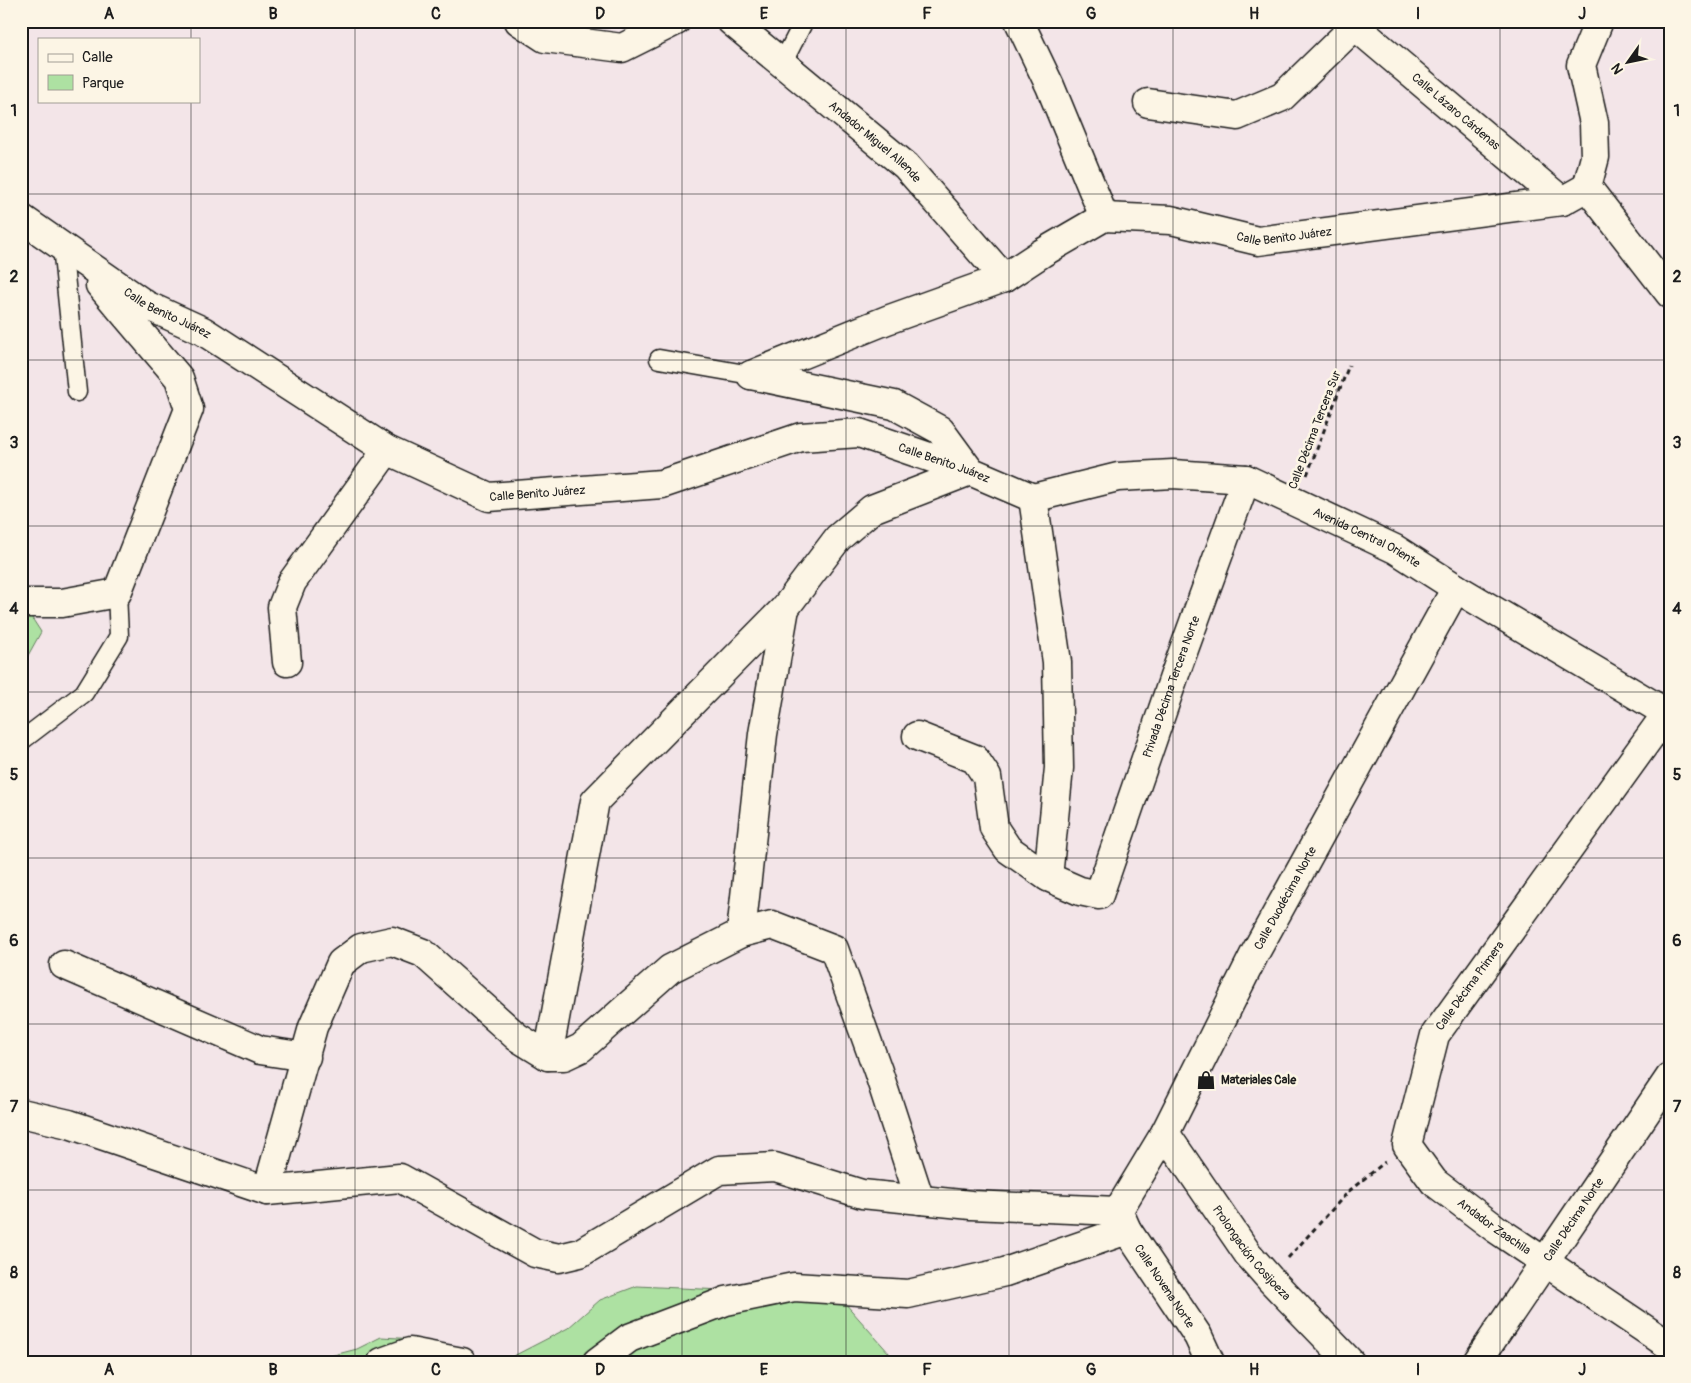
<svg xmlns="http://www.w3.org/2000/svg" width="1691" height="1383" font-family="Pangolin,sans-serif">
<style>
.green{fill:#ade1a2;stroke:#647e5f}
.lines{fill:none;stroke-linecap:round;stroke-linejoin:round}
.lane-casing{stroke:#1c1c1c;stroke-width:21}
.street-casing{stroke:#1c1c1c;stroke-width:31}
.path{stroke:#1c1c1c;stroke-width:3;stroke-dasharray:5 4;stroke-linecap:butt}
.lane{stroke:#fcf5e5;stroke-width:18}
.street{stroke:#fcf5e5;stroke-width:28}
.grid{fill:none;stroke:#1c1c1c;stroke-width:1;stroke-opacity:0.55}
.labels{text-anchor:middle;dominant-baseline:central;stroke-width:5;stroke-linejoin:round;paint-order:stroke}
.street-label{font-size:12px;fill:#1c1c1c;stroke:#fcf5e5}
.poi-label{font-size:12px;font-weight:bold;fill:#1c1c1c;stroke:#fcf5e5;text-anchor:start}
.neatline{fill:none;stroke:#1c1c1c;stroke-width:2}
.grid-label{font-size:16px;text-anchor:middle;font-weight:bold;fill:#1c1c1c}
</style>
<rect width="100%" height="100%" fill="#f3e5e8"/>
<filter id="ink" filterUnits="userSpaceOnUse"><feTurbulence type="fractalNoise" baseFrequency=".02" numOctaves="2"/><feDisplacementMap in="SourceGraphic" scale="10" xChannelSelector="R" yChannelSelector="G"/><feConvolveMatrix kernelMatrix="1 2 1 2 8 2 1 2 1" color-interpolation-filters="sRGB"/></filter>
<g filter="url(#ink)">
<g class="green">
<polygon points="21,601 41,632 21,668"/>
<polygon points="637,1286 723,1290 844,1302 897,1362 502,1362 568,1328 600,1300"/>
<polygon points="381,1337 417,1339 464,1362 307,1362 357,1349"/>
</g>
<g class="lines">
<g class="lane-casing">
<g id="lane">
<polyline points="783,62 804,21"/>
<polyline points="62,246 77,392"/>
<polyline points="659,359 751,375"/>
<polyline points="21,741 84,693 119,636 117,593"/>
</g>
</g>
<g class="street-casing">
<g id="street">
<polyline points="519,21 545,38 622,48 676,21"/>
<path id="s1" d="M 731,21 L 906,166 L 1004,278"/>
<polyline points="1019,21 1050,86 1104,217"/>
<path id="s2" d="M 1349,21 L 1562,201"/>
<polyline points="1148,103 1237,116 1282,97 1355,26"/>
<polyline points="1587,187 1670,294"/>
<path id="s3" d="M 21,218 L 146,305 L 203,331 L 387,450 L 489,497 L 662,484 L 801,437 L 859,433 L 970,471 L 1033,498"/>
<path id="s4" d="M 751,375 L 887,320 L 1004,278 L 1042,253 L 1104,217 L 1171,220 L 1258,241 L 1562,201 L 1587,187 L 1595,157 L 1594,123 L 1581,65 L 1599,21"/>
<polyline points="751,375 894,405 940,430 970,471"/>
<path id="s5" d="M 1033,498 L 1057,662 L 1059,768 L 1048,877 L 1080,891 L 1099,895 L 1175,674 L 1246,479"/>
<path id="s6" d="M 1033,498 L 1118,477 L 1173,474 L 1246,479 L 1395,549 L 1456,588 L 1670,715"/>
<polyline points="21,603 62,603 117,593 189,409 179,378 100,285"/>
<polyline points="287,662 282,607 292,582 387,450"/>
<path id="s7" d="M 1667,713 L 1435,1035 L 1407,1145 L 1434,1182 L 1496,1229 L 1670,1346"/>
<polyline points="917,736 975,759 987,777 994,828 1008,849 1048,877"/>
<polyline points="741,933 763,734 785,608"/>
<polyline points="64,965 260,1050 306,1057"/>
<polyline points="548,1056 595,801 785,608 838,538 872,509 970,471"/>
<polyline points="21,1113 69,1124 267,1191 400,1178 535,1253 559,1258 580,1253 719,1170 775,1167 862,1194 971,1205 1118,1211"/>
<path id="s8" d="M 1165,1133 L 1248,1254 L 1270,1279 L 1350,1362"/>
<polyline points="267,1191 313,1027 341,963 361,948 392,941 423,953 517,1037 548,1056 564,1056 581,1048 670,969 741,933 772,925 834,949 878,1071 920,1200"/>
<path id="s9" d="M 1118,1211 L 1165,1133 L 1255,953 L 1456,588"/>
<path id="s10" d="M 1120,1214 L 1127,1230 L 1198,1336 L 1210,1362"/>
<polyline points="382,1362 410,1352 462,1362"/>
<polyline points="597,1362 629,1338 726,1301 794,1287 908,1294 1005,1272 1127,1230"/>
<path id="s11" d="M 1477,1362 L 1670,1077"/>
</g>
</g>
<g class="path">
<polyline points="1307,475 1349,365"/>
<polyline points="1288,1258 1349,1191 1385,1162"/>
</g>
<use href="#lane" class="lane"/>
<use href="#street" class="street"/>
</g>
</g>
<path class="grid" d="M 191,21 L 191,39M 355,21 L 355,1362M 518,21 L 518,1362M 682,21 L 682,1362M 846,21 L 846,1362M 1009,21 L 1009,1362M 1173,21 L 1173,1362M 1336,21 L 1336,1362M 1500,21 L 1500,1362M 191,101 L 191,1362M 21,194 L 1670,194M 21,360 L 1670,360M 21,526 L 1670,526M 21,692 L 1670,692M 21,858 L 1670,858M 21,1024 L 1670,1024M 21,1190 L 1670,1190"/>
<defs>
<g id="shop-bare" transform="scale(1.5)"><path d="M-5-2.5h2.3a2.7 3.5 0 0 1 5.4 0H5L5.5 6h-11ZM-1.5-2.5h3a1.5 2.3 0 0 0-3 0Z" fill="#1c1c1c" stroke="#fcf5e5" stroke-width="2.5" paint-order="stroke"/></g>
</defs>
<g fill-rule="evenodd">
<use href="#shop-bare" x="1206" y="1080"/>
</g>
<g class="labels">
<g class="street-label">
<text stroke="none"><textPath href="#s2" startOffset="140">Calle Lázaro Cárdenas</textPath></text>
<text stroke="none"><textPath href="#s1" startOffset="188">Andador Miguel Allende</textPath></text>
<text stroke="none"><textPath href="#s4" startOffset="571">Calle Benito Juárez</textPath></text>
<text stroke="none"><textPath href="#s3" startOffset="175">Calle Benito Juárez</textPath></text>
<text transform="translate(1315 430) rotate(-69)">Calle Décima Tercera Sur</text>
<text stroke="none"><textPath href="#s3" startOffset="1015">Calle Benito Juárez</textPath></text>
<text stroke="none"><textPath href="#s3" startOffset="595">Calle Benito Juárez</textPath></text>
<text stroke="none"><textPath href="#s6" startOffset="350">Avenida Central Oriente</textPath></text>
<text stroke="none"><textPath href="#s5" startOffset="656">Privada Décima Tercera Norte</textPath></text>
<text stroke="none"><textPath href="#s9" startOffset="355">Calle Duodécima Norte</textPath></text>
<text transform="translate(1470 986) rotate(-54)">Calle Décima Primera</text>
<text stroke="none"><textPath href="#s11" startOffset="172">Calle Décima Norte</textPath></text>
<text stroke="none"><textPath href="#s7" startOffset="631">Andador Zaachila</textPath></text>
<text stroke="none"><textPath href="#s8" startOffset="148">Prolongación Cosijoeza</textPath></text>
<text stroke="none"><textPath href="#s10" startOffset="85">Calle Novena Norte</textPath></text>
</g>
<g class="poi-label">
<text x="1221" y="1080">Materiales Cale</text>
</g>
</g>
<rect width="1691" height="1383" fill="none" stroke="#fcf5e5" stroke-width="55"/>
<rect x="38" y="38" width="162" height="65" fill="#fcf5e5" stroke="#a29e95"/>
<rect x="48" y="54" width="25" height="8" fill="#fcf5e5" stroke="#a29e95"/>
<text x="82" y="62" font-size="15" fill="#1c1c1c">Calle</text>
<rect x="48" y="75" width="25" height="15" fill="#ade1a2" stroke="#a29e95"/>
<text x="82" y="88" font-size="15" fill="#1c1c1c">Parque</text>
<g transform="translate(1628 62) rotate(237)" stroke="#fcf5e5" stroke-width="4" paint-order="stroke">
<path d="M0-4L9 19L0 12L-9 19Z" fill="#1c1c1c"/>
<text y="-8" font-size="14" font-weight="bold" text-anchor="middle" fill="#1c1c1c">N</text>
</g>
<rect x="28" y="28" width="1636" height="1328" class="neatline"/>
<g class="grid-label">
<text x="109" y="19">A</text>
<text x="273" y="19">B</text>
<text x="436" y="19">C</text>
<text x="600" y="19">D</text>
<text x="764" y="19">E</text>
<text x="927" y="19">F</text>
<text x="1091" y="19">G</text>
<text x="1254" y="19">H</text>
<text x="1418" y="19">I</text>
<text x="1582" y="19">J</text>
<text x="14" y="116">1</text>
<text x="1677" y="116">1</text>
<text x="14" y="282">2</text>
<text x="1677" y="282">2</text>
<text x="14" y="448">3</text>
<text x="1677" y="448">3</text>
<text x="14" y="614">4</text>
<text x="1677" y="614">4</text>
<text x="14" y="780">5</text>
<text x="1677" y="780">5</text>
<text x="14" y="946">6</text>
<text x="1677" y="946">6</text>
<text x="14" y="1112">7</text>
<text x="1677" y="1112">7</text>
<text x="14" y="1278">8</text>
<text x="1677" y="1278">8</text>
<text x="109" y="1375">A</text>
<text x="273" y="1375">B</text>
<text x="436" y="1375">C</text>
<text x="600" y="1375">D</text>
<text x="764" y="1375">E</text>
<text x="927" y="1375">F</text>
<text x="1091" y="1375">G</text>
<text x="1254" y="1375">H</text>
<text x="1418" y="1375">I</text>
<text x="1582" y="1375">J</text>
</g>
</svg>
